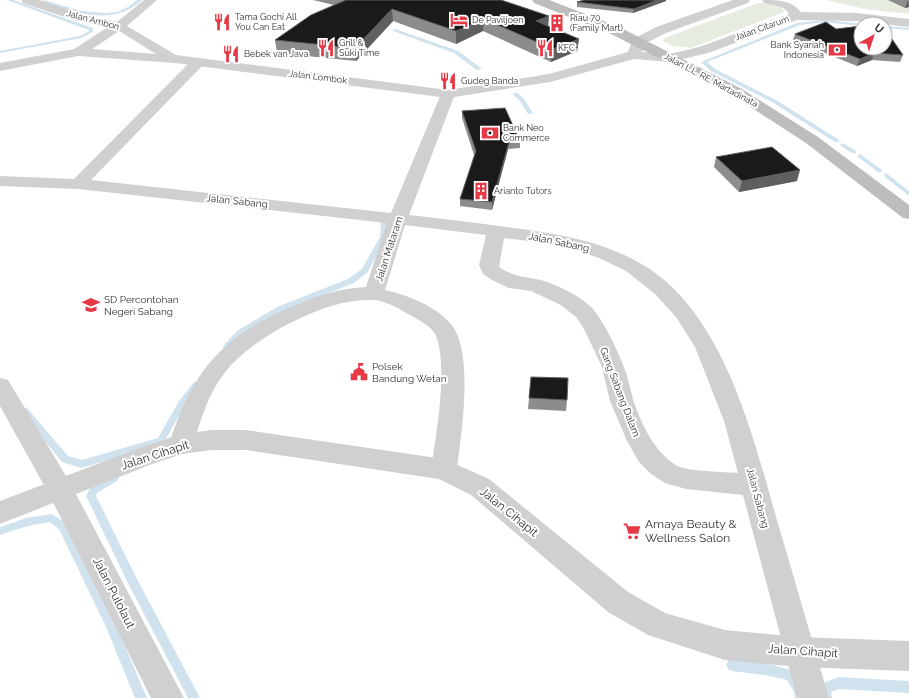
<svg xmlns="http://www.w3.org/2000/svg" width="909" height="698" font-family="Raleway,sans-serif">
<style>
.green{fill:#e6ecdf}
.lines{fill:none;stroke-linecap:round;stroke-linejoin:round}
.stream{fill:#cfe2ee;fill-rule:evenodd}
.minor{fill:#d0d0d0;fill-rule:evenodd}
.tertiary{fill:#d0d0d0;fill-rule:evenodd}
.secondary{fill:#bdbdbd;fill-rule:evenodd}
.wall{fill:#8c8c8c}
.shaded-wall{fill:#5f5f5f}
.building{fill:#1a1a1a;stroke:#5f5f5f}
.labels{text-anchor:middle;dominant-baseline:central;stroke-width:4;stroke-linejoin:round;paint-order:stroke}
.far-poi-label{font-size:9px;fill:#333;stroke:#fff;text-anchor:start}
.far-street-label{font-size:9px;fill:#333;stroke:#fff}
.street-label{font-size:10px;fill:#333;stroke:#fff}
.poi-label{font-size:10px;fill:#333;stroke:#fff;text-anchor:start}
.near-street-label{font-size:12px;fill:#333;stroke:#fff}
.near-poi-label{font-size:12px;fill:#333;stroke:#fff;text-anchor:start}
</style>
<rect width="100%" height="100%" fill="#fff"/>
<g class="green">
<polygon points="826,0 909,0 909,14 865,9"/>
<polygon points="758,3 769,3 781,6 784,12 691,48 673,46 663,41 663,39 667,37"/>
</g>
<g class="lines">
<g class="stream">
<polygon points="7,0 13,0 93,28 93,32 81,38 0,53 0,51 80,36 89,31 89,30"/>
<path d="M 43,0 L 82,11 L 106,13 L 117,12 L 128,7 L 137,0 L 142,0 C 114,27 76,13 43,2 Z"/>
<polygon points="825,20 863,24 861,24 861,26 825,22 800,25 707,62 715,69 776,100 839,140 839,142 835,142 772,102 711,71 701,62 797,23"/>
<polygon points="885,26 909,28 909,30 885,28"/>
<polygon points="395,29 458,51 482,69 477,70 454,53 393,31 393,30"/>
<polygon points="514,93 518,93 524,99 533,113 532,114 528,114 520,101 513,94"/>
<polygon points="843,143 856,151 856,153 852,153 841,146 840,145"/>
<polygon points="860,154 882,170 882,172 878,172 858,157 857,156"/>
<polygon points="886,173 909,191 909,196 884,176 884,174"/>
<polygon points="375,217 387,222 386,237 368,272 354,283 283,311 243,335 230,349 224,349 223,347 224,345 237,331 277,307 348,279 362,269 380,237 381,223 372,219"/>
<polygon points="197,381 200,382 201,384 185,405 164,442 82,468 62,462 20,410 21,408 27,408 68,456 82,460 158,438 179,401 194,382"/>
<polygon points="114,474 117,475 119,478 117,481 97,493 96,496 137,579 200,698 188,698 129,585 86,496 91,487"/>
<path d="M 52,514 L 66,523 L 114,621 L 147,698 L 135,698 L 106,627 L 59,529 L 50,522 C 33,524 17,529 0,535 L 0,527 L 26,518 Z"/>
<polygon points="732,659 765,663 795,671 803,686 807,698 795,698 794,692 787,680 765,675 732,671 728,669 726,665 728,661"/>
<polygon points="839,677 909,681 909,693 839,689 831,692 832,698 820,698 818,688 820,684"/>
</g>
<g class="minor">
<path d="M 198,58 L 203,59 L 205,62 L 203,65 L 91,180 L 391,213 L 441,94 L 443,91 L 448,90 L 453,91 L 455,94 L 409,215 C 439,218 469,222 499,226 C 547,232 595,238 638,262 C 725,309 754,441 779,527 C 796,584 812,641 829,698 L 797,698 L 743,495 L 686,489 L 665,483 L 651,474 L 639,462 L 627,441 L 610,401 L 602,367 L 585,331 L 577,318 L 561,305 L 531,291 L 509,288 L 492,280 L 483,274 L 479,265 L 486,235 L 405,225 L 385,290 C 407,295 434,305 450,323 C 475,350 461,434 457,469 L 453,476 L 444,479 L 435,476 L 431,469 C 436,438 449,361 435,334 C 430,325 417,319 408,314 C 398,308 384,300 372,300 C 326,298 255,336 226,371 C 214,386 207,402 201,420 C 197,430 195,441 190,451 L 181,454 L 172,451 L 169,444 C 193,369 223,335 296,305 C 318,295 342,288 366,287 L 387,223 L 78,189 L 0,186 L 0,176 L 74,179 L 193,59 ZM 504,238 L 545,243 L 573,249 L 599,258 L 626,271 L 655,294 L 676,317 L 695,347 L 724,421 L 738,473 C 725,472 690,471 680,467 C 656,456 641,424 633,399 C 630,388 628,377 624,367 C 618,351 603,320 592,308 C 581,296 552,282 536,279 C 521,276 513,276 499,267 Z"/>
<polygon points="0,378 8,380 69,481 184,698 151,698 50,496 0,406"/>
</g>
<g class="tertiary">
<path d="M 21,0 L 39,0 L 81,14 L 117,22 L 144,0 L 157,0 L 127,26 L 176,55 L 448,90 L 549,74 L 628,52 L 633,39 L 656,27 L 733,0 L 750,0 L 748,3 L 666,33 L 644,44 L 642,52 L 670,54 L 699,47 L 789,14 C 784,5 773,5 764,3 L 762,0 C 778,0 791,0 801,12 L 857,13 L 909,19 L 909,27 L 857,21 L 797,20 L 708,53 L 670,62 L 634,59 L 550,82 L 448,98 L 175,63 L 78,56 L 0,71 L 0,63 L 74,49 L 108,27 L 74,20 L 23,3 ZM 119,31 L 156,54 L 92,49 Z"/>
<polygon points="212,430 246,430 444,459 489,479 628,592 665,613 725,630 799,637 909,641 909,671 799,667 725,660 648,635 608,612 471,495 439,479 246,450 212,450 182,454 152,464 0,524 0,501 134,450 172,437 181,434"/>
</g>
<polygon class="secondary" points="532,0 549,0 619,27 742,89 818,137 909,205 909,219 903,218 806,143 732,95 609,33 534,3"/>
</g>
<g class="wall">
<polygon points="313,0 501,0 549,26 579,39 577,51 551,62 483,31 456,44 393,21 356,61 277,53 275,40 334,5"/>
<polygon points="888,0 909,0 909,7 905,8"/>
<polygon points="666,1 633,13 577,7 577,2"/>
<polygon points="836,29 903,55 900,62 872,60 857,66 793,40 795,34"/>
<polygon points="462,111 520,141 520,148 508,149 492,210 460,206 460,199 474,155 462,118"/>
<polygon points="716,157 797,181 739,192 714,167"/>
<polygon points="531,377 567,400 566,411 528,409"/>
</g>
<g class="shaded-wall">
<polygon points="657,0 666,0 666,1 633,13 634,9"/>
<polygon points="908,0 909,7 905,8"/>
<polygon points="392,9 393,21 356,61 355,48"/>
<polygon points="549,16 548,28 536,21"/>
<polygon points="484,19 483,31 456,44 456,31"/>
<polygon points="579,39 577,51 551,62 553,49"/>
<polygon points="874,53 872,60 857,66 860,59"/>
<polygon points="509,142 508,149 492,210 492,202"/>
<polygon points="800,170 797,181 739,192 742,181"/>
</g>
<g class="building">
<polygon points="346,0 501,0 549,16 536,21 579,39 553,49 484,19 456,31 392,9 355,48 275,40 311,15"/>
<polygon points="584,0 657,0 634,9 577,2"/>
<polygon points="826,22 836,29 861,26 861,48 885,48 885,29 903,55 874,53 860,59 795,34"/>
<polygon points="505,108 520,141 509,142 492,202 460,199 476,151 462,111"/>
<polygon points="772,147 800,170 742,181 716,157"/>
<polygon points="531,377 568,378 567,400 529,398"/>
</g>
<defs>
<g id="hotel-bare" transform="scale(1.38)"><path d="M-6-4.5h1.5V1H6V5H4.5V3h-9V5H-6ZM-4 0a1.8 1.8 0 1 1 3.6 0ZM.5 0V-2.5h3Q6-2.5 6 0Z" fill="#e63946" stroke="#fff" stroke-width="2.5" paint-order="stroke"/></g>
<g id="restaurant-bare" transform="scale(1.38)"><path d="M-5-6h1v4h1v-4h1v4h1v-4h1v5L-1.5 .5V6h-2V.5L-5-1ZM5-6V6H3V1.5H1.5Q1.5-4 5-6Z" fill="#e63946" stroke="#fff" stroke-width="2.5" paint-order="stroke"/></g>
<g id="building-bare" transform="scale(1.38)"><path d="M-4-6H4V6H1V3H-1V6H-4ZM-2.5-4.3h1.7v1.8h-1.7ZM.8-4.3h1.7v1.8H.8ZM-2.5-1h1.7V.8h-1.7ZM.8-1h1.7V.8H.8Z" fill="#e63946" stroke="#fff" stroke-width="2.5" paint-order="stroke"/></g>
<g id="bank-bare" transform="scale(1.38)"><path d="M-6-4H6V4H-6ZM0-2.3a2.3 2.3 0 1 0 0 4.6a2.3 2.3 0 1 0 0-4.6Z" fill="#e63946" stroke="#fff" stroke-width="2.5" paint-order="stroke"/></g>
<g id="school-bare" transform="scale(1.38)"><path d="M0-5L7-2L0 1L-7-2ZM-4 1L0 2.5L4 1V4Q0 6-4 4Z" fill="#e63946" stroke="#fff" stroke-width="2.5" paint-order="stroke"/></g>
<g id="civic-bare" transform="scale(1.38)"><path d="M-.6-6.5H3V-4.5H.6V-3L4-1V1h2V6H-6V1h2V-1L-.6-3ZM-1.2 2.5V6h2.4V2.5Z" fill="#e63946" stroke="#fff" stroke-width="2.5" paint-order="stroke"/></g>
<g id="supermarket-bare" transform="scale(1.38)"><path d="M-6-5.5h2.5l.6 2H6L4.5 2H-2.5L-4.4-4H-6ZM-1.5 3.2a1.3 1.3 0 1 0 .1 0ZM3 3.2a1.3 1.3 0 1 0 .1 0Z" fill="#e63946" stroke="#fff" stroke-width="2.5" paint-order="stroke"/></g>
</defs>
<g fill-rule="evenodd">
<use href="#hotel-bare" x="459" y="20"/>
<use href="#restaurant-bare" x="222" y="22"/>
<use href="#building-bare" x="557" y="23"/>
<use href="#restaurant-bare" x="326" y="48"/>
<use href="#restaurant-bare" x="545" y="48"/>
<use href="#bank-bare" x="837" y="50"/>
<use href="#restaurant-bare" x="231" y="54"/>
<use href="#restaurant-bare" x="448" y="81"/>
<use href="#bank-bare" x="490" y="133"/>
<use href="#building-bare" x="481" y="191"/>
<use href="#school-bare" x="91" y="305"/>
<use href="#civic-bare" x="359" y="372"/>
<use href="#supermarket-bare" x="632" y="531"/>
</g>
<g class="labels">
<g class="far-poi-label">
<text x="235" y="17">Tama Gochi All<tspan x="235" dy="10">You Can Eat</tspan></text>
<text x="570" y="18">Riau 70<tspan x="570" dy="10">(Family Mart)</tspan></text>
<text x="472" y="20">De Paviljoen</text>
<text x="339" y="43">Grill &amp;<tspan x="339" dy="10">Suki Time</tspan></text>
<text x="824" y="45" text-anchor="end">Bank Syariah<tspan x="824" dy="10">Indonesia</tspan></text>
<text x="558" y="48">KFC</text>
<text x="244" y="54">Bebek van Java</text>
<text x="461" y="81">Gudeg Banda</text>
<text x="503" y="128">Bank Neo<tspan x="503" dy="10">Commerce</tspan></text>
<text x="494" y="191">Arianto Tutors</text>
</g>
<g class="far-street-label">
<text transform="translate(93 20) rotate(15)">Jalan Ambon</text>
<text transform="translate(762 28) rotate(-20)">Jalan Citarum</text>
<text transform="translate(318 77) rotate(7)">Jalan Lombok</text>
<text transform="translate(711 80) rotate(28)">Jalan L.L. RE. Martadinata</text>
</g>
<g class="street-label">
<text transform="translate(237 201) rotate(6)">Jalan Sabang</text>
<text transform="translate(559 242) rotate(12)">Jalan Sabang</text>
<text transform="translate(389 249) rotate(-72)">Jalan Mataram</text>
<text transform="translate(620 392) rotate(69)">Gang Sabang Dalam</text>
<text transform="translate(758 498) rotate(75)">Jalan Sabang</text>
</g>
<g class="poi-label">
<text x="104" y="299">SD Percontohan<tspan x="104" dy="12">Negeri Sabang</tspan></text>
<text x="372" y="366">Polsek<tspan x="372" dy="12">Bandung Wetan</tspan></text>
</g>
<g class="near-street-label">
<text transform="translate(155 455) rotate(-18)">Jalan Cihapit</text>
<text transform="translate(509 512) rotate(39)">Jalan Cihapit</text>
<text transform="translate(114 593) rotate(63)">Jalan Pulolaut</text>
<text transform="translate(803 651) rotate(4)">Jalan Cihapit</text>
</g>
<g class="near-poi-label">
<text x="645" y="524">Amaya Beauty &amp;<tspan x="645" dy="14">Wellness Salon</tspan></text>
</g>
</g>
<g transform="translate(873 36) rotate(39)"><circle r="19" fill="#ffffff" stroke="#adadad"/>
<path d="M0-3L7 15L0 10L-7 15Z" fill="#e63946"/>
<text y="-6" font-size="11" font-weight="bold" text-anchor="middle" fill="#333333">U</text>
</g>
</svg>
